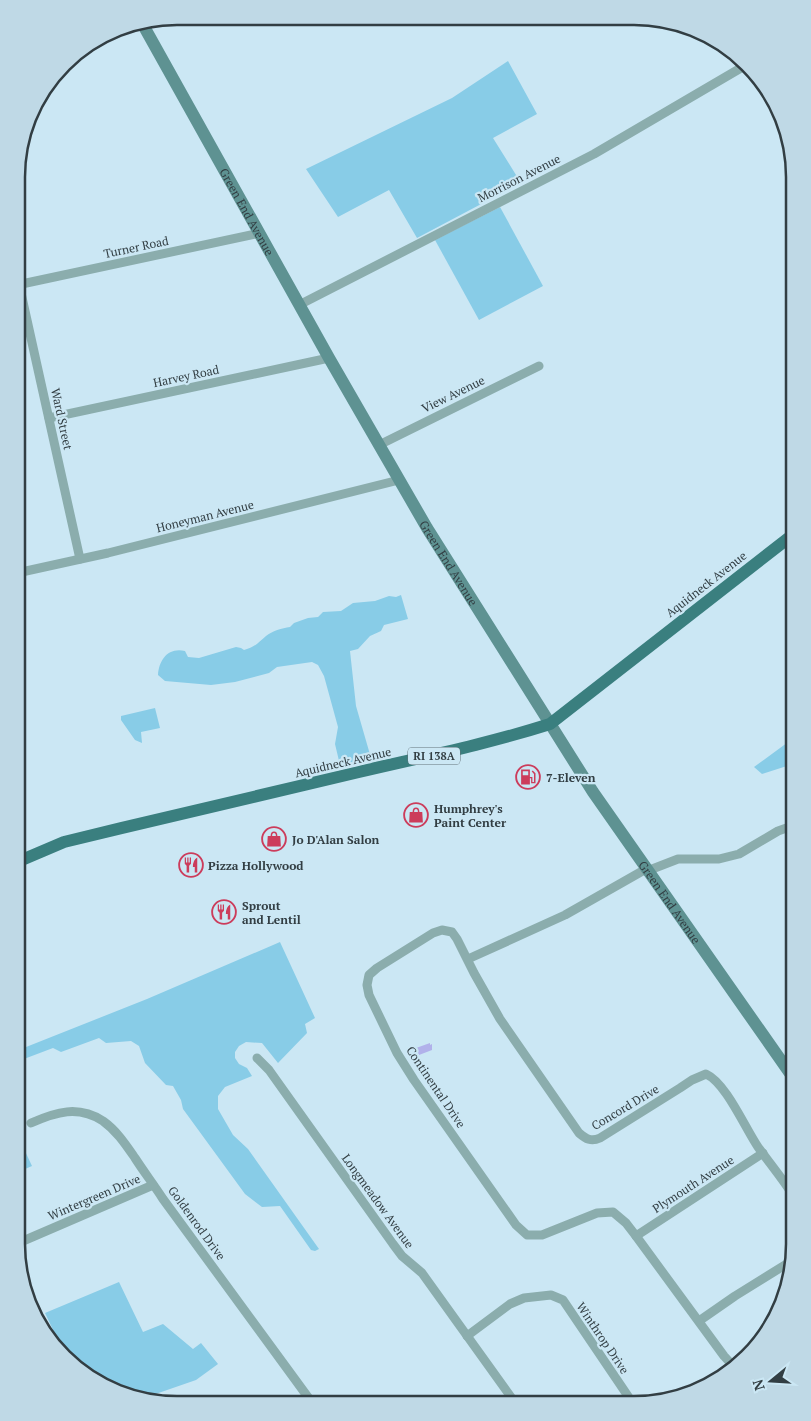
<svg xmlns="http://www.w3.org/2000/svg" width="811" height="1421" font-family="'PT Serif',serif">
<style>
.green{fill:#88cce7}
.water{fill:#b1b1ea}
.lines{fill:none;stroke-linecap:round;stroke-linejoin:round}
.street{stroke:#8badad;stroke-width:9}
.secondary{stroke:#5e9292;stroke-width:12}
.primary{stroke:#3a7f7f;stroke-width:12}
.labels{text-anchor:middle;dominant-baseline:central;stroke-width:4.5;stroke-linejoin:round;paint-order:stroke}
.shield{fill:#cbe7f4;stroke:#607178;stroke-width:1}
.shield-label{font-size:11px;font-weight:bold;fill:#323e43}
.street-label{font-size:12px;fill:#323e43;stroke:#cbe7f4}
.poi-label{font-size:12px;font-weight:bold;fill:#323e43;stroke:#cbe7f4;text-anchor:start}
.rim{fill:none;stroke:#323e43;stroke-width:2.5}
</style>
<rect width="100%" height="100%" fill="#cbe7f4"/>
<g class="green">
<polygon points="508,61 537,114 493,138 521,183 417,238 389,190 338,217 306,169 452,98"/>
<polygon points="500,207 543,286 479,320 435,240"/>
<path d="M 401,595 L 408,619 L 384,625 L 381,631 L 370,636 L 358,649 L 350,651 L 356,706 L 371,758 L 340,765 L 335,744 L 338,727 L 324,676 L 318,665 L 312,662 L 277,667 L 269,673 L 235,682 L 211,685 L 165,681 L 158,675 C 159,660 168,647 185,651 L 188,657 L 199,658 L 236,647 L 241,648 L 244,650 C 255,647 258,643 266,636 C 272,631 282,628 290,627 L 294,623 L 308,618 L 318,617 L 323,612 L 341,611 L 353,603 L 375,601 L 389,596 L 396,597 Z"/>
<polygon points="155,708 160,728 141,732 142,743 135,740 121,720 121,716"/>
<polygon points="795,737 795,765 790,765 762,774 754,767"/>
<polygon points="280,942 315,1018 305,1024 307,1033 278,1063 262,1043 246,1042 239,1046 235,1052 235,1058 239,1064 247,1068 252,1076 225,1087 218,1096 218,1109 233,1135 248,1149 319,1249 315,1251 311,1250 280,1206 262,1207 245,1194 183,1109 181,1100 173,1086 166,1085 145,1063 139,1046 131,1041 106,1043 99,1038 61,1052 53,1048 16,1062 16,1051 147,999"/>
<polygon points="16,1132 32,1166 16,1173"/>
<polygon points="119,1282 143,1332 163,1324 193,1349 201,1343 218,1364 196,1380 144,1398 83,1373 65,1355 45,1313"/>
</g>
<polygon class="water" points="430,1043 430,1045 432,1044 432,1050 419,1055 416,1048"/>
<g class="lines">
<g class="street">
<polyline points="19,284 80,559"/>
<polyline points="17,285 260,233"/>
<polyline points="299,305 594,154 746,65"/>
<polyline points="49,418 329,358"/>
<polyline points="379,445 539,366"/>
<polyline points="17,573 108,553 399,480"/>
<polyline points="647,871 678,859 719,859 739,854 778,831 795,825"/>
<polyline points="468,959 565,915 646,869"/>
<polyline points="257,1058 269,1070 393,1244 402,1256 422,1273 427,1280 516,1404"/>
<path d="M 31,1123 C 56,1112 78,1105 103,1121 C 117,1131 126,1145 135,1158 C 144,1172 154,1185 163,1199 C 213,1267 263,1335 313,1404"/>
<polyline points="636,1236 763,1153"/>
<polyline points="16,1244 153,1185"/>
<polyline points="699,1321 735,1296 793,1260"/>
<polyline points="467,1336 510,1304 524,1298 551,1295 563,1300 634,1405"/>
<path d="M 735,1368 L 724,1356 L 636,1236 L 626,1223 L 613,1212 L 597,1213 L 542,1235 L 527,1235 L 516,1225 L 414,1080 L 397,1053 L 369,995 L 367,985 L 369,975 L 377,968 L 433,933 L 442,930 L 452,932 L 457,939 L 474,973 L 500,1019 L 579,1133 C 586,1139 591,1142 600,1138 L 680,1088 L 692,1080 L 706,1074 C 726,1083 745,1128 758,1147 C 770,1164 783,1179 794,1197"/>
</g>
<path class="secondary" id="s1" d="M 142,23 L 329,358 L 427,528 L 593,792 L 794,1079"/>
<path class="primary" d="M 17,862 L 64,842 C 162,818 260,795 359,772 C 423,757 487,744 550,724 L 795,533"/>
</g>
<defs>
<g id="fuel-ring" transform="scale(1.25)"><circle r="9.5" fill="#cbe7f4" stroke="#cc3c5b" stroke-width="1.5"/><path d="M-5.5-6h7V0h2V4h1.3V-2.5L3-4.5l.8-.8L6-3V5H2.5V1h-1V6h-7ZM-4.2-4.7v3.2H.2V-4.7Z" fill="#cc3c5b"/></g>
<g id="shop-ring" transform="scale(1.25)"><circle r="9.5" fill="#cbe7f4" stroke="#cc3c5b" stroke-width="1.5"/><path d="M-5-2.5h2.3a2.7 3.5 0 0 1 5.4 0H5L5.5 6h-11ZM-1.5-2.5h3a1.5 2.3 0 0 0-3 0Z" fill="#cc3c5b"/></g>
<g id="restaurant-ring" transform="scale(1.25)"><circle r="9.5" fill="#cbe7f4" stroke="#cc3c5b" stroke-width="1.5"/><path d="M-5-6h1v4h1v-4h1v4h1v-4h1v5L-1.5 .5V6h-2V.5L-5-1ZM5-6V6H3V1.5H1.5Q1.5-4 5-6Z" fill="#cc3c5b"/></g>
</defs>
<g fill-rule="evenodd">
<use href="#fuel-ring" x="528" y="777"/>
<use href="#shop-ring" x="416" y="815"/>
<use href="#shop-ring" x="274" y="839"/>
<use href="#restaurant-ring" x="191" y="865"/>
<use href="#restaurant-ring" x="224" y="912"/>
</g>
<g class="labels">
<rect class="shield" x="408" y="747.5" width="52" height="17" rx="4"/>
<g class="shield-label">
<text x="434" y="756">RI 138A</text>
</g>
<g class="street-label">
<text transform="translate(519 178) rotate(-27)">Morrison Avenue</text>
<text stroke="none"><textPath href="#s1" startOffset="216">Green End Avenue</textPath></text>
<text transform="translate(136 247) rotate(-12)">Turner Road</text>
<text transform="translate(186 376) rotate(-12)">Harvey Road</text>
<text transform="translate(453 394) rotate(-26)">View Avenue</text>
<text transform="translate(62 419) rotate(78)">Ward Street</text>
<text transform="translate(205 516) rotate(-14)">Honeyman Avenue</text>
<text stroke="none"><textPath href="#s1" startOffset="621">Green End Avenue</textPath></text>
<text transform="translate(706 584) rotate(-38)">Aquidneck Avenue</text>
<text transform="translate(343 762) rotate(-13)">Aquidneck Avenue</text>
<text stroke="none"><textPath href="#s1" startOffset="1026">Green End Avenue</textPath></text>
<text transform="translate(436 1087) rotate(56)">Continental Drive</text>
<text transform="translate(625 1107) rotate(-31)">Concord Drive</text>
<text transform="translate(693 1184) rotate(-33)">Plymouth Avenue</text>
<text transform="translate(94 1197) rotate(-23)">Wintergreen Drive</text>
<text transform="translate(378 1201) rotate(54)">Longmeadow Avenue</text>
<text transform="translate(197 1223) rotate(54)">Goldenrod Drive</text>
<text transform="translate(603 1338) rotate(56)">Winthrop Drive</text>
</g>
<g class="poi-label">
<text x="546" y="777">7-Eleven</text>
<text x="434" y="808">Humphrey's<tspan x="434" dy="14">Paint Center</tspan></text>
<text x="292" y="839">Jo D'Alan Salon</text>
<text x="208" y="865">Pizza Hollywood</text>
<text x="242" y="905">Sprout<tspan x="242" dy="14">and Lentil</tspan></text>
</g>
</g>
<path d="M0 0H811V1421H0ZM177 25H634A152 152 0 0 1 786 177V1244A152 152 0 0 1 634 1396H177A152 152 0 0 1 25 1244V177A152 152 0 0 1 177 25Z" fill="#bfd9e6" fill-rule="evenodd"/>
<path class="rim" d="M177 25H634A152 152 0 0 1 786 177V1244A152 152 0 0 1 634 1396H177A152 152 0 0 1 25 1244V177A152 152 0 0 1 177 25Z"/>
<g transform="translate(771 1381) rotate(252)" stroke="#cbe7f4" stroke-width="4" paint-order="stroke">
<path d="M0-4L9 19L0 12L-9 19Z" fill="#323e43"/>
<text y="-8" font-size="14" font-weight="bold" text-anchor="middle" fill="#323e43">N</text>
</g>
</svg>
